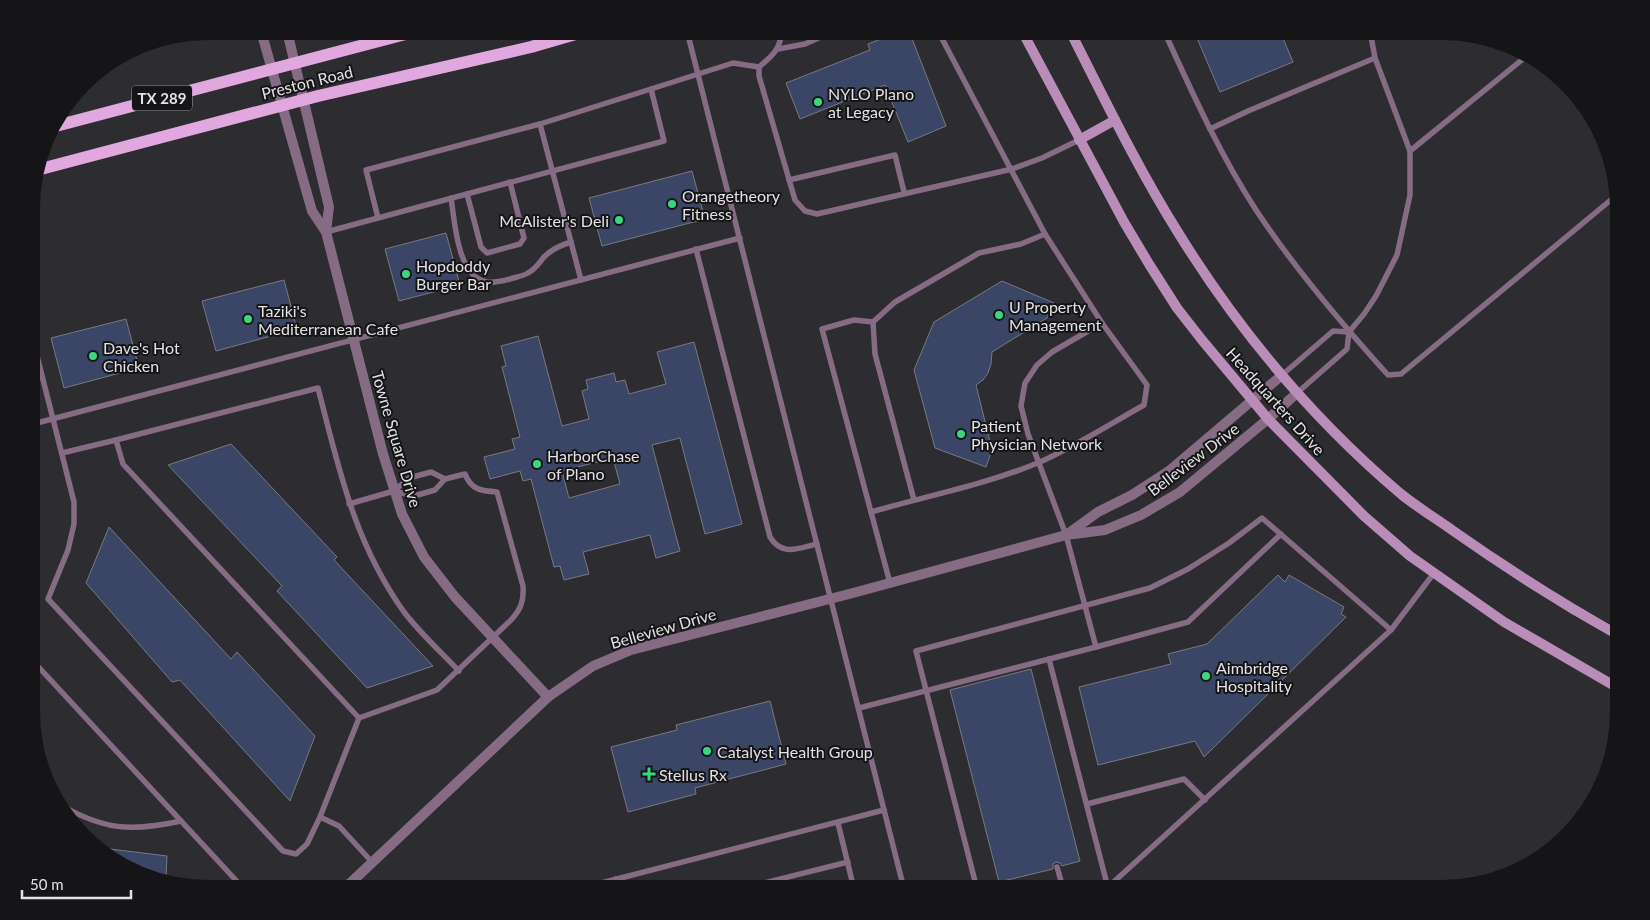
<svg xmlns="http://www.w3.org/2000/svg" width="1650" height="920" font-family="Lato,sans-serif">
<style>
.building{fill:#3b4565;stroke:#787a7f;fill-rule:evenodd}
.lines{fill:none;stroke-linecap:round;stroke-linejoin:round}
.service{stroke:#866b85;stroke-width:5.5}
.minor{stroke:#866b85;stroke-width:10}
.secondary{stroke:#ba8db8;stroke-width:10}
.primary{stroke:#e1a8df;stroke-width:12}
.poi-dot{fill:#39d87f;stroke:#151416;stroke-width:2}
.labels{text-anchor:middle;dominant-baseline:central;stroke-width:4;stroke-linejoin:round;paint-order:stroke}
.shield{fill:#151416;stroke:#a4a4a6;stroke-width:1}
.shield-label{font-size:15px;font-weight:bold;fill:#e2e2e4}
.street-label{font-size:16px;fill:#e2e2e4;stroke:#151416}
.poi-label{font-size:16px;fill:#e2e2e4;stroke:#151416;text-anchor:start}
</style>
<rect width="100%" height="100%" fill="#2d2c30"/>
<g class="building">
<polygon points="902,31 909,31 946,126 908,142 885,85 800,119 786,83 870,50 868,44"/>
<polygon points="1194,31 1280,31 1293,62 1220,92"/>
<polygon points="692,171 705,219 602,246 589,198"/>
<polygon points="446,233 460,285 399,301 385,249"/>
<polygon points="284,280 297,329 216,351 202,301"/>
<polygon points="1002,281 1054,303 1047,318 992,352 991,364 988,373 983,380 976,385 992,450 986,467 935,448 914,370 934,322"/>
<polygon points="126,319 139,368 64,388 51,338"/>
<path d="M 538,336 L 562,426 L 589,419 L 582,391 L 588,389 L 586,380 L 614,373 L 616,382 L 625,380 L 629,394 L 666,384 L 657,352 L 694,342 L 742,524 L 705,534 L 680,438 L 652,445 L 680,551 L 656,558 L 650,535 L 583,552 L 589,574 L 564,580 L 560,566 L 554,567 L 531,479 L 523,481 L 520,471 L 490,479 L 484,457 L 515,449 L 512,439 L 520,437 L 502,367 L 506,366 L 501,346 ZM 613,458 L 620,484 L 569,498 L 562,471 Z"/>
<polygon points="231,444 337,557 334,560 433,666 367,688 277,591 282,586 168,465"/>
<polygon points="109,527 231,659 237,652 315,736 290,801 180,680 172,682 86,583"/>
<polygon points="1278,575 1285,582 1289,575 1344,607 1341,614 1346,617 1204,757 1195,741 1098,765 1079,687 1171,664 1168,654 1207,644"/>
<polygon points="1031,669 1080,861 1062,866 1060,863 1056,862 1053,864 1053,869 999,882 950,690"/>
<polygon points="770,701 786,764 695,788 696,794 628,812 611,747 677,730 676,725"/>
<polygon points="102,848 167,856 166,877 120,865"/>
</g>
<g class="lines">
<g class="service">
<polyline points="687,31 904,889"/>
<path d="M 782,31 C 780,50 772,56 759,67 L 759,76 L 795,200 L 805,211 L 817,214 L 1012,169 L 1042,158 L 1079,140"/>
<path d="M 1164,31 C 1192,92 1219,153 1256,210 C 1295,269 1341,323 1388,375 L 1401,374 L 1618,194"/>
<polyline points="778,49 805,44 834,31"/>
<polyline points="540,124 581,280"/>
<polyline points="1210,129 1248,111 1375,58"/>
<polyline points="1410,151 1529,54"/>
<polyline points="789,180 895,155 904,192"/>
<polyline points="467,194 481,247 487,253 520,244 524,238 510,182"/>
<path d="M 451,198 C 455,222 457,277 487,282 C 494,283 503,281 510,279 C 516,277 523,276 528,273 C 536,269 539,263 544,257 C 552,249 561,245 571,242"/>
<polyline points="378,218 366,170 540,124 651,89"/>
<polyline points="326,232 664,141 651,89 733,63 759,67"/>
<path d="M 696,249 L 770,537 C 782,557 799,548 817,544"/>
<polyline points="873,322 854,320 822,329 890,583"/>
<polyline points="33,340 74,502 74,524 68,550 48,599 283,851 296,854 307,844 320,817 339,826 372,862"/>
<polyline points="1282,375 1333,331 1349,332"/>
<polyline points="1297,393 1347,349 1349,332 1364,314 1376,296 1397,255 1410,195 1410,151 1375,58 1370,31"/>
<polyline points="33,424 740,238"/>
<polyline points="62,453 116,440"/>
<polyline points="914,500 875,354 873,322 895,302 979,253 1021,244 1045,234"/>
<polyline points="349,504 394,491 409,478 431,472 445,479"/>
<path d="M 871,512 C 926,496 988,484 1040,462 C 1076,446 1110,424 1144,405 L 1147,385 L 1102,323 L 1045,234 L 938,31"/>
<polyline points="1096,647 1188,622 1281,534"/>
<polyline points="1049,659 1108,888 1106,888"/>
<polyline points="33,661 244,889"/>
<polyline points="859,708 1096,647 1066,535 1028,434 1021,406 1025,383 1037,365 1052,352 1102,323"/>
<path d="M 359,718 L 123,464 L 116,440 L 318,388 C 339,469 354,542 404,612 C 419,632 441,652 459,671"/>
<path d="M 59,804 C 103,830 131,832 181,821"/>
<polyline points="1087,804 1184,779 1205,800"/>
<path d="M 320,817 L 359,718 L 437,690 L 511,620 C 521,609 524,601 523,586 L 497,492 C 482,491 471,490 465,474 L 445,479 L 435,490 L 414,496 L 394,491"/>
<polyline points="838,823 854,889"/>
<polyline points="1057,867 1063,888"/>
<polyline points="616,879 619,889"/>
<polyline points="1107,888 1391,630 1434,573"/>
<polyline points="578,889 884,810"/>
<polyline points="740,889 848,862"/>
<polyline points="977,889 916,651 1150,588 1188,569 1229,543 1262,518 1391,630"/>
</g>
<g class="minor">
<polyline points="261,31 312,211 326,232 383,454 402,514 424,557 455,597 548,697"/>
<polyline points="287,31 329,207 326,232"/>
<polyline points="1069,533 1098,512 1132,495 1169,471 1282,375"/>
<polyline points="344,889 548,697 593,666 631,650 853,593 1066,535 1105,530 1141,515 1180,492 1268,419 1297,393"/>
</g>
<g class="secondary">
<polyline points="1022,31 1124,222 1149,264 1177,308 1202,340 1268,419 1364,516 1410,556 1504,622 1618,688"/>
<path d="M 1070,31 C 1105,100 1138,169 1179,234 C 1239,331 1314,420 1401,494 C 1417,507 1435,518 1452,530 C 1506,568 1561,603 1618,635"/>
<polyline points="1079,140 1115,120"/>
</g>
<g class="primary">
<polyline points="52,127 417,31"/>
<polyline points="37,170 318,96 531,47 586,31"/>
</g>
</g>
<g class="poi-dot">
<circle cx="818" cy="102" r="5"/>
<circle cx="672" cy="204" r="5"/>
<circle cx="619" cy="220" r="5"/>
<circle cx="406" cy="274" r="5"/>
<circle cx="999" cy="315" r="5"/>
<circle cx="248" cy="319" r="5"/>
<circle cx="93" cy="356" r="5"/>
<circle cx="961" cy="434" r="5"/>
<circle cx="537" cy="464" r="5"/>
<circle cx="1206" cy="676" r="5"/>
<circle cx="707" cy="751" r="5"/>
<path d="M646.5 766.5h5v5h5v5h-5v5h-5v-5h-5v-5h5z"/>
</g>
<g class="labels">
<rect class="shield" x="132" y="85.5" width="60" height="25" rx="4"/>
<g class="shield-label">
<text x="162" y="98">TX 289</text>
</g>
<g class="street-label">
<text transform="translate(307 82) rotate(-14)">Preston Road</text>
<text transform="translate(1276 401) rotate(48)">Headquarters Drive</text>
<text transform="translate(397 439) rotate(74)">Towne Square Drive</text>
<text transform="translate(1193 459) rotate(-37)">Belleview Drive</text>
<text transform="translate(663 628) rotate(-16)">Belleview Drive</text>
</g>
<g class="poi-label">
<text x="828" y="93">NYLO Plano<tspan x="828" dy="18">at Legacy</tspan></text>
<text x="682" y="195">Orangetheory<tspan x="682" dy="18">Fitness</tspan></text>
<text x="609" y="220" text-anchor="end">McAlister's Deli</text>
<text x="416" y="265">Hopdoddy<tspan x="416" dy="18">Burger Bar</tspan></text>
<text x="1009" y="306">U Property<tspan x="1009" dy="18">Management</tspan></text>
<text x="258" y="310">Taziki's<tspan x="258" dy="18">Mediterranean Cafe</tspan></text>
<text x="103" y="347">Dave's Hot<tspan x="103" dy="18">Chicken</tspan></text>
<text x="971" y="425">Patient<tspan x="971" dy="18">Physician Network</tspan></text>
<text x="547" y="455">HarborChase<tspan x="547" dy="18">of Plano</tspan></text>
<text x="1216" y="667">Aimbridge<tspan x="1216" dy="18">Hospitality</tspan></text>
<text x="717" y="751">Catalyst Health Group</text>
<text x="659" y="774">Stellus Rx</text>
</g>
</g>
<path d="M0 0H1650V920H0ZM208 40H1442A168 168 0 0 1 1610 208V712A168 168 0 0 1 1442 880H208A168 168 0 0 1 40 712V208A168 168 0 0 1 208 40Z" fill="#151416" fill-rule="evenodd"/>
<path d="M22 890v8h109v-8" fill="none" stroke="#e2e2e4" stroke-width="2.5"/>
<text x="30" y="890" font-size="15" fill="#e2e2e4" stroke="#151416" stroke-width="4" paint-order="stroke">50 m</text>
</svg>
